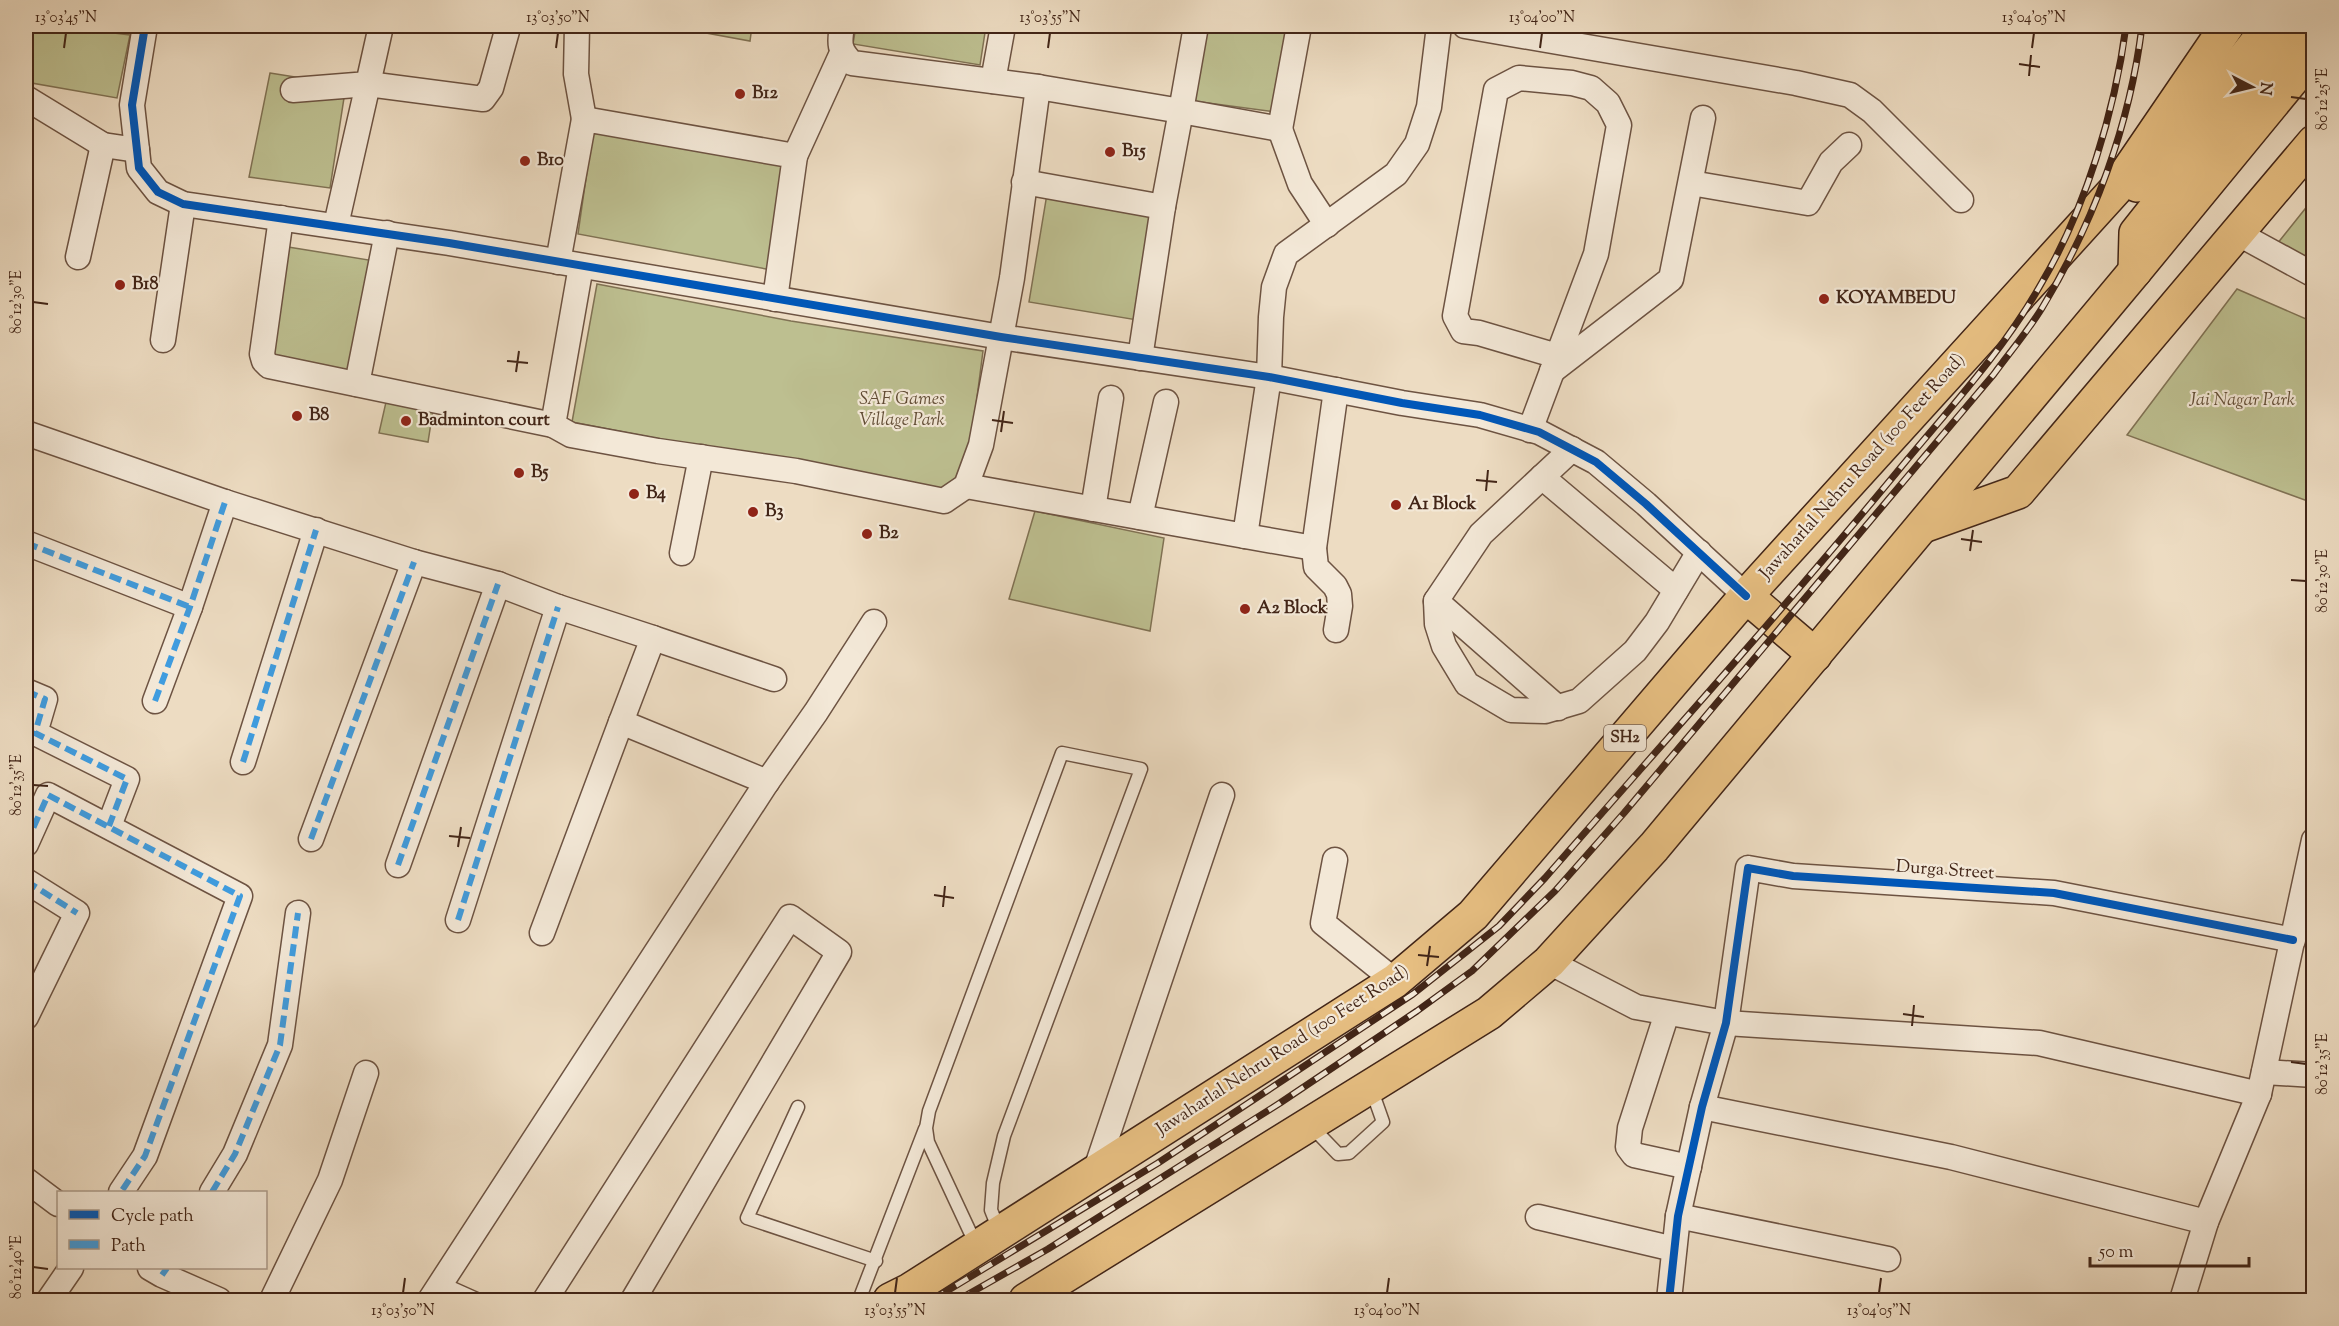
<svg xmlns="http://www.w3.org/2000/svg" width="2339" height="1326" font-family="'Sorts Mill Goudy',serif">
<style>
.green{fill:#bdbf90;stroke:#807254;stroke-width:1.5}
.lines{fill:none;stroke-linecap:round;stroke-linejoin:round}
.lane-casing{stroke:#6d5342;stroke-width:15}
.street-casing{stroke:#6d5342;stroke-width:27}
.primary-casing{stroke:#422517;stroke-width:36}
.lane{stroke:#f3e8d7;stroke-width:12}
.street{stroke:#f3e8d7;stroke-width:24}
.primary{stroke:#e6be81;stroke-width:33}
.rail-casing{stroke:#422517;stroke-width:7}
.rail{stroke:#f3e8d7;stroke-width:4.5;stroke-dasharray:14;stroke-linecap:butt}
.quiet{stroke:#3f9cdf;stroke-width:6;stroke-dasharray:12 6;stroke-linecap:butt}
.cycleway-casing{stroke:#f3e8d7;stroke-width:11}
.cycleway{stroke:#0057b8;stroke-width:8}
.ticks{fill:none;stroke:#422517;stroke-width:2}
.poi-dot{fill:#8f2418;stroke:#f3e8d7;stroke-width:2}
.labels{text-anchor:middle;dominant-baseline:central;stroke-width:4.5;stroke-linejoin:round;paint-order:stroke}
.shield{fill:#f3e8d7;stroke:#776051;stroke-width:1.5}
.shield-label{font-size:16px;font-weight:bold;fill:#422517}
.poi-label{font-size:18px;font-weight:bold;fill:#422517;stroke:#f3e8d7;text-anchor:start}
.park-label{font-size:18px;font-style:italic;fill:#614c35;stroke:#f3e8d7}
.street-label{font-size:18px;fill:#422517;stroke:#f3e8d7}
.neatline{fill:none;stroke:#422517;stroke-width:2}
.ticks-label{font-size:15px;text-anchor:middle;fill:#422517}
</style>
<rect width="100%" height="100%" fill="#eddcc2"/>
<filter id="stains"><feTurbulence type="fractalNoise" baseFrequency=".00333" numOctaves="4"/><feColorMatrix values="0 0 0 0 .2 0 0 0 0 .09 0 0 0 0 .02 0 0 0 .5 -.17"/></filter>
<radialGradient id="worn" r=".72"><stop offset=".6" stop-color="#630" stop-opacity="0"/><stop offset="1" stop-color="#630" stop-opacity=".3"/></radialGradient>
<g class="green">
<polygon points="26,26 58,26 130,35 117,98 26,82"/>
<polygon points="668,26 752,26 750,41"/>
<polygon points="856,26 986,26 980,65 853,44"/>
<polygon points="1207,26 1289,26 1275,112 1193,101"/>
<polygon points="270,73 346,85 330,188 249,177"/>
<polygon points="593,129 787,160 772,270 578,234"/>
<polygon points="1047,194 1155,214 1137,320 1029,302"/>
<polygon points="2313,199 2313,272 2269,254"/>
<polygon points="282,246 375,261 355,374 265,361"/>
<polygon points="597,284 791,321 983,351 973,428 958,494 722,451 572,422"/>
<polygon points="2237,289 2313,322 2313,503 2127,435"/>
<polygon points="386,402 433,410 428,442 379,433"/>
<polygon points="1035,511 1164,538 1150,631 1009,599"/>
</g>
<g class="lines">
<g class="lane-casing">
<g id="lane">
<polyline points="798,1107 747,1218 876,1261"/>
<polyline points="1311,1126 1338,1154 1349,1153 1383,1122 1371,1088"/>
<polyline points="977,1247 928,1142 926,1128 929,1111 1062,753 1141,769 1004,1136 993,1183 991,1210 999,1230"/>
<polyline points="441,1283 479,1300"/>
<polyline points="859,1300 925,1129"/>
</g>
</g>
<g class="street-casing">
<g id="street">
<polyline points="145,26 132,105 139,168 158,192 183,204 449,243 1001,337 1269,377 1402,403 1480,415 1539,432 1596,462 1646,504 1746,596"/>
<polyline points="577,26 576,74 584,119"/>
<polyline points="1196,26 1181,111 1280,129 1299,26"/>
<polyline points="1465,26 1796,83 1850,95 1872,111 1961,200"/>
<polyline points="993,81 1003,26"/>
<polyline points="1038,87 1181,111 1163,207"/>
<polyline points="293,90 368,84 381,26"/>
<polyline points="26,98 103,145 137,150"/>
<polyline points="1280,129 1300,184 1327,225"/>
<polyline points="795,156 842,53"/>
<polyline points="1024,182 1163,207 1140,358"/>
<polyline points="1691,183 1808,203 1831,162 1849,145"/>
<polyline points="281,218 262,354 264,361 269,366 553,425"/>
<polyline points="336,225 368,84 483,99 491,88 507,31"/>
<polyline points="2237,233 2314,275"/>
<polyline points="78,257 103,145"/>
<polyline points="558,262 584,119 795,156 775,299"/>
<path d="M 581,266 L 553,425 L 571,435 L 658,451 L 796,471 L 944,501 L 966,486 L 981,445 L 1012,278 L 1038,87 L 852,63 C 839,50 839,44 842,26"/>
<polyline points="163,340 183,204"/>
<polyline points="1552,371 1671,279 1703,118"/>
<polyline points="357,384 387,233"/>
<polyline points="1530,430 1596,254 1619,125 1608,103 1591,88 1572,83 1519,78 1496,90 1455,316 1463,331 1479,333 1557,356"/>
<polyline points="26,433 225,502 414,562 498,584 558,607 653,638 621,722 767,782"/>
<polyline points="1572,449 1481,534 1436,601 1437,624 1444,646 1467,684 1511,710 1545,711 1579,701 1635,651 1657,622 1699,552"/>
<polyline points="1542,477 1676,590"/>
<polyline points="966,486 1245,536 1269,377 1271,317 1274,287 1286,254 1396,174 1417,144 1429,107 1439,26"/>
<polyline points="1093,509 1111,398"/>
<polyline points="1140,517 1166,402"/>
<polyline points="1245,536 1314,548"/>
<polyline points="26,543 190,607"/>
<polyline points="682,553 701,457"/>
<polyline points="1436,601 1558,708"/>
<polyline points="1336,630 1340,606 1339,594 1335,586 1316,567 1314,548 1336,390"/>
<polyline points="653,638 774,679"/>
<polyline points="26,691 45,699 35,733 127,779 109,826"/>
<polyline points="155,701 190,607 225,502"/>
<polyline points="243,762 316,530"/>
<polyline points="311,839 414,562"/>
<polyline points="26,844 48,795 240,896 145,1156 121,1192"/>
<polyline points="1335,860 1323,923 1395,981"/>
<polyline points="398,865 498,584"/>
<polyline points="26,881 77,913 26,1017"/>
<polyline points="458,920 558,607"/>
<polyline points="542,933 621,722"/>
<polyline points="1549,962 1636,1007 1726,1023 2039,1043 2259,1094"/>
<polyline points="1667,1013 1630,1128 1628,1147 1634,1155 1689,1167"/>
<polyline points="2264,1072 2314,1075"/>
<polyline points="1702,1107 1951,1157 2206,1222"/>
<polyline points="1095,1172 1222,795"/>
<polyline points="26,1180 58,1204"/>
<polyline points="212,1192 235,1154 280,1045 298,913"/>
<polyline points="1678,1216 1888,1259"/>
<polyline points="1538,1217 1674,1249"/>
<polyline points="150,1268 162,1275 219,1300"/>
<polyline points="49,1300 71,1268"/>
<polyline points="272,1300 330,1180 366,1073"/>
<polyline points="430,1300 767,782 816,712 874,622"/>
<polyline points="545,1300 790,917 839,952 633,1300"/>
<polyline points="1669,1300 1678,1216 1702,1107 1726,1023 1748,868 1793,876 2054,893 2293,940"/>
<polyline points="2182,1300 2206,1222 2259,1094 2314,840"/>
</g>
</g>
<g class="primary-casing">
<g id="primary">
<polyline points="2137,185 2154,171 2270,26"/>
<polyline points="2135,271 2136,233 2300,26"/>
<polyline points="1923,526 2018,492 2314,142"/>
<polyline points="1746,596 1815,655"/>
<polyline points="890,1300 910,1290 1395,981 1473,915 1746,596 2115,190 2227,26"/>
<polyline points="1026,1300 1489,1013 1549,962 1654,847 2135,271 2314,53"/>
</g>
</g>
<use href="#lane" class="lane"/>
<use href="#street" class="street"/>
<use href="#primary" class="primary"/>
<g class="rail-casing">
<g id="rail">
<path d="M 932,1300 L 1158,1163 L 1413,994 L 1499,926 L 1545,878 C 1663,743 1783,610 1897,472 C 1947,411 2002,353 2041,284 C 2085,210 2115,111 2126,26"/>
<path d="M 958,1300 L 1048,1249 L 1280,1103 L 1417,1011 L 1472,971 L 1555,891 L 1624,813 L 1994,374 C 2010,352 2028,331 2042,308 C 2094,222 2130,125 2142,26"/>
</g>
</g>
<use href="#rail" class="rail"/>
<g class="quiet">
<polyline points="26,543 190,607"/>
<polyline points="26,691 45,699 35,733 127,779 109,826"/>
<polyline points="155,701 190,607 225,502"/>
<polyline points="243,762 316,530"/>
<polyline points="311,839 414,562"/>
<polyline points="26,844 48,795 240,896 145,1156 121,1192"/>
<polyline points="398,865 498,584"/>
<polyline points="26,881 77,913"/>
<polyline points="458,920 558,607"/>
<polyline points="212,1192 235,1154 280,1045 298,913"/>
<polyline points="162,1275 167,1268"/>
</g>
<g class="cycleway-casing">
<g id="cycleway">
<polyline points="145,26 132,105 139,168 158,192 183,204 449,243 1001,337 1269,377 1402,403 1480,415 1539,432 1596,462 1646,504 1746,596"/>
<polyline points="1669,1300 1678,1216 1702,1107 1726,1023 1748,868 1793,876 2054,893 2293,940"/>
</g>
</g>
<use href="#cycleway" class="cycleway"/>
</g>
<path class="ticks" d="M 64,48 L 66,33M 556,48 L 558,33M 1048,48 L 1050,33M 1540,48 L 1542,33M 2032,48 L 2034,33M 2019,64 L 2040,67M 2029,76 L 2031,55M 2291,97 L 2306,99M 33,302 L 48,304M 507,361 L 528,363M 516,372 L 519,351M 992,420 L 1013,423M 1001,432 L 1004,411M 1476,480 L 1497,482M 1486,491 L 1488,470M 1961,539 L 1982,542M 1970,551 L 1973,530M 2291,580 L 2306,581M 33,785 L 48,786M 449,836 L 470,838M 458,847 L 461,827M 934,895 L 954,898M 943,907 L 945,886M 1418,955 L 1439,957M 1427,966 L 1430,946M 1903,1014 L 1924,1017M 1912,1026 L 1914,1005M 2291,1062 L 2306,1064M 33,1267 L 48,1269M 403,1293 L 405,1278M 895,1293 L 897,1278M 1387,1293 L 1389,1278M 1879,1293 L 1881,1278"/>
<g class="poi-dot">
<circle cx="740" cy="94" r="6"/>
<circle cx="1110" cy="152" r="6"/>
<circle cx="525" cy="161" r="6"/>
<circle cx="120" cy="285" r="6"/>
<circle cx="1824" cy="299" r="6"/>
<circle cx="297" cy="416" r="6"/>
<circle cx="406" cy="421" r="6"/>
<circle cx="519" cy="473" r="6"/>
<circle cx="634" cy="494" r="6"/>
<circle cx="1396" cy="505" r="6"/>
<circle cx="753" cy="512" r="6"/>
<circle cx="867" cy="534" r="6"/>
<circle cx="1245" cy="609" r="6"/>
</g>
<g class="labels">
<rect class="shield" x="1604" y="725" width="42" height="26" rx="4.5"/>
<g class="shield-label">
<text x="1625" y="738">SH2</text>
</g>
<g class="poi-label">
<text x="752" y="94">B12</text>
<text x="1122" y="152">B15</text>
<text x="537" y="161">B10</text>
<text x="132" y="285">B18</text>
<text x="1836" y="299">KOYAMBEDU</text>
<text x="309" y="416">B8</text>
<text x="418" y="421">Badminton court</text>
<text x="531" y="473">B5</text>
<text x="646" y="494">B4</text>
<text x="1408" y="505">A1 Block</text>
<text x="765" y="512">B3</text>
<text x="879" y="534">B2</text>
<text x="1257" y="609">A2 Block</text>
</g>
<g class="park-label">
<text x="902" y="400">SAF Games<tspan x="902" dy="21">Village Park</tspan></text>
<text x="2242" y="401">Jai Nagar Park</text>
</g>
<g class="street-label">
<text transform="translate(1863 467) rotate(-48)">Jawaharlal Nehru Road (100 Feet Road)</text>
<text transform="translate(1945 871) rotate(4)">Durga Street</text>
<text transform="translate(1283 1051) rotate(-33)">Jawaharlal Nehru Road (100 Feet Road)</text>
</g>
</g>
<rect width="2339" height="1326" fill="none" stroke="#eddcc2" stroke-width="66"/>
<rect x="57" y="1191" width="210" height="78" fill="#f3e8d7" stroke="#ac9a8a" stroke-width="1.5"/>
<rect x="69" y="1210" width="30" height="9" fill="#0057b8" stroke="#ac9a8a" stroke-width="1.5"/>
<text x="111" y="1221" font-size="18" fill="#422517">Cycle path</text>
<rect x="69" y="1240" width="30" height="9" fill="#3f9cdf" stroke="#ac9a8a" stroke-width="1.5"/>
<text x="111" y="1251" font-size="18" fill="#422517">Path</text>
<g transform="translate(2252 87) rotate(97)" stroke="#f3e8d7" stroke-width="4.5" paint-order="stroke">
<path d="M0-4.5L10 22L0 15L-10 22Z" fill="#422517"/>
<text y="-9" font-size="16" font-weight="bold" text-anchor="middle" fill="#422517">N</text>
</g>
<path d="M2090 1257v9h159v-9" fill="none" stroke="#422517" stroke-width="3"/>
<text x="2099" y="1257" font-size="18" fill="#422517" stroke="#f3e8d7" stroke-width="4.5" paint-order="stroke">50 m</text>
<rect x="33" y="33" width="2273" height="1260" class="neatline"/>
<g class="ticks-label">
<text x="66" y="22">13°03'45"N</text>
<text x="558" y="22">13°03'50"N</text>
<text x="1050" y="22">13°03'55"N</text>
<text x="1542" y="22">13°04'00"N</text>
<text x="2034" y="22">13°04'05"N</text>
<text transform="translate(2322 99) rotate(-90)" y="5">80°12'25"E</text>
<text transform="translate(16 302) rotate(-90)" y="5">80°12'30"E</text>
<text transform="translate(2322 581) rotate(-90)" y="5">80°12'30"E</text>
<text transform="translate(16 785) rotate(-90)" y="5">80°12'35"E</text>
<text transform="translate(2322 1064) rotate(-90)" y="5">80°12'35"E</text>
<text transform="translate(16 1267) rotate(-90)" y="5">80°12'40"E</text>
<text x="403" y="1315">13°03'50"N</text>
<text x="895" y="1315">13°03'55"N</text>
<text x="1387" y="1315">13°04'00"N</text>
<text x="1879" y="1315">13°04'05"N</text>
</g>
<rect width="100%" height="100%" filter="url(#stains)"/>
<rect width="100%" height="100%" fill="url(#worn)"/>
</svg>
